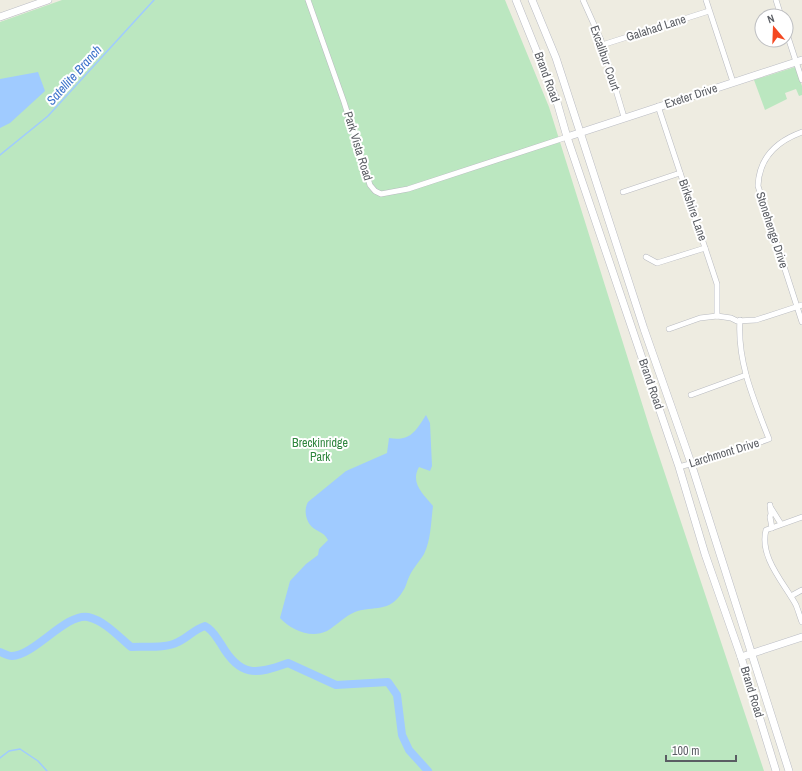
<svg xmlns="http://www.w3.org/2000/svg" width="802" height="771" font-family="'Archivo Narrow',sans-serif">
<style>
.green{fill:#bbe7c0}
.water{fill:#a0cbff}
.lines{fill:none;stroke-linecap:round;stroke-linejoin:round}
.stream{stroke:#a0cbff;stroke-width:1.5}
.river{stroke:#a0cbff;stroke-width:8}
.street-casing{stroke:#b9bbc1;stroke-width:6}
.secondary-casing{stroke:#babcc4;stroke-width:8}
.street{stroke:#fff;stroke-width:5}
.secondary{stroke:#fff;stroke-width:7}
.labels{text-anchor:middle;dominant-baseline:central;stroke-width:4;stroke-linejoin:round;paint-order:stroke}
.street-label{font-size:12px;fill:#5a5d63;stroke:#fff}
.park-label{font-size:12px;fill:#2e853d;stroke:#fff}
.water-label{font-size:13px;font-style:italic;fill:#3b71ca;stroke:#fff}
</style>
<rect width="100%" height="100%" fill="#eeece1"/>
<g class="green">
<polygon points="62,0 505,0 549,107 650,429 764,771 0,771 0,22"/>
<polygon points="795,67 802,86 802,95 799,96 796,89 785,93 787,99 765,110 754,80"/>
</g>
<g class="water">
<polygon points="38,72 45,91 10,123 0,128 0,79"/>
<path d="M 426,415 L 430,423 L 432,466 L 430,471 L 419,467 C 410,483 423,494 433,506 C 431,521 431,540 424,554 C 419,562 413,568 409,577 C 407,581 406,587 403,591 C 389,614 374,605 355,612 C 345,616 337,625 327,631 C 311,639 291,630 280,618 L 290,581 L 306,564 L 318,555 L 319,549 L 328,540 C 323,531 317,532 311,526 C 305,519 304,509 308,502 L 346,471 L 387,453 L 389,438 C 410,442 416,431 426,415 Z"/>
</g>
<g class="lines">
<g class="stream">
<polyline points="0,155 48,116 154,0"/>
<polyline points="0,758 9,751 20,749 38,761 47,771"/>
</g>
<path class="river" d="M 0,652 C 3,653 8,656 12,656 C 35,655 66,613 88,617 C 105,621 118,636 131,647 C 145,646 165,649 178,642 C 189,637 193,630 205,626 C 213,630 216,637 221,644 C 240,677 255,675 288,663 L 336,685 L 388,682 L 397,695 L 402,735 L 409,750 L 428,771"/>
<g class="street-casing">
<g id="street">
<polyline points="308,0 344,102 370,185 375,191 381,194 408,189 567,137"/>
<polyline points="583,0 601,40 624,117"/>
<polyline points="706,0 733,82"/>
<polyline points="776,0 781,16"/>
<polyline points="786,31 802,80"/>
<polyline points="602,45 709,11"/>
<polyline points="658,106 717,284 717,316"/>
<path d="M 802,132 C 777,141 759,158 758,186 L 802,322"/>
<polyline points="623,192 680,173"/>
<polyline points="646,257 657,263 705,248"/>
<polyline points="669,329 700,318 717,316 731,318 737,321 756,320 802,305"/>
<polyline points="691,395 746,375"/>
<path d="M 679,467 L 732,452 L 769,439 C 754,400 737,362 740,320"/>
<polyline points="770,505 771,514 770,517 772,528"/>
<polyline points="771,508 781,524"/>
<path d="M 802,517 L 766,530 C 759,557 784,583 796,605 C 798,610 800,617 802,622"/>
<polyline points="791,596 802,590"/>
</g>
</g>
<g class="secondary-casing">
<g id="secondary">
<polyline points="516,0 557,102 567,137 679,467 705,554 741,657 776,771"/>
<polyline points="532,0 556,58 644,329 691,463 789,771"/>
<polyline points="0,17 48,0"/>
<polyline points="567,137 802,60"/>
<polyline points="741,657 802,637"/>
</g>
</g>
<use href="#street" class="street"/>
<use href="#secondary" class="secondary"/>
</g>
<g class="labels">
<g class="street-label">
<text transform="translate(656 28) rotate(-18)">Galahad Lane</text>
<text transform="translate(605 58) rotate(71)">Excalibur Court</text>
<text transform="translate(547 77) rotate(70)">Brand Road</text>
<text transform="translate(691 96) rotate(-18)">Exeter Drive</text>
<text transform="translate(358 146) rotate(73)">Park Vista Road</text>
<text transform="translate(693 210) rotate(71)">Birkshire Lane</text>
<text transform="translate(772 230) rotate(72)">Stonehenge Drive</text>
<text transform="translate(651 384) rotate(71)">Brand Road</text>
<text transform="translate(724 453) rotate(-17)">Larchmont Drive</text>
<text transform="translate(752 692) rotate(73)">Brand Road</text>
</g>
<g class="park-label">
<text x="320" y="443">Breckinridge<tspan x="320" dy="14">Park</tspan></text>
</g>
<g class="water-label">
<text transform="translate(74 75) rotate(-48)">Satellite Branch</text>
</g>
</g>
<g transform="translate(774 28) rotate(341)"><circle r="19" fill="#ffffff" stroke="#bdbec1"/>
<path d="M0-3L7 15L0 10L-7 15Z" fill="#f44821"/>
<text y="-6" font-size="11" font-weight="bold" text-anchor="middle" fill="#5a5d63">N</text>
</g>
<path d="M666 755v6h70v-6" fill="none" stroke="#5a5d63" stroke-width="2"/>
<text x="672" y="755" font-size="12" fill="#5a5d63" stroke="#ffffff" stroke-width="3" paint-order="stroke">100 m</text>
</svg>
